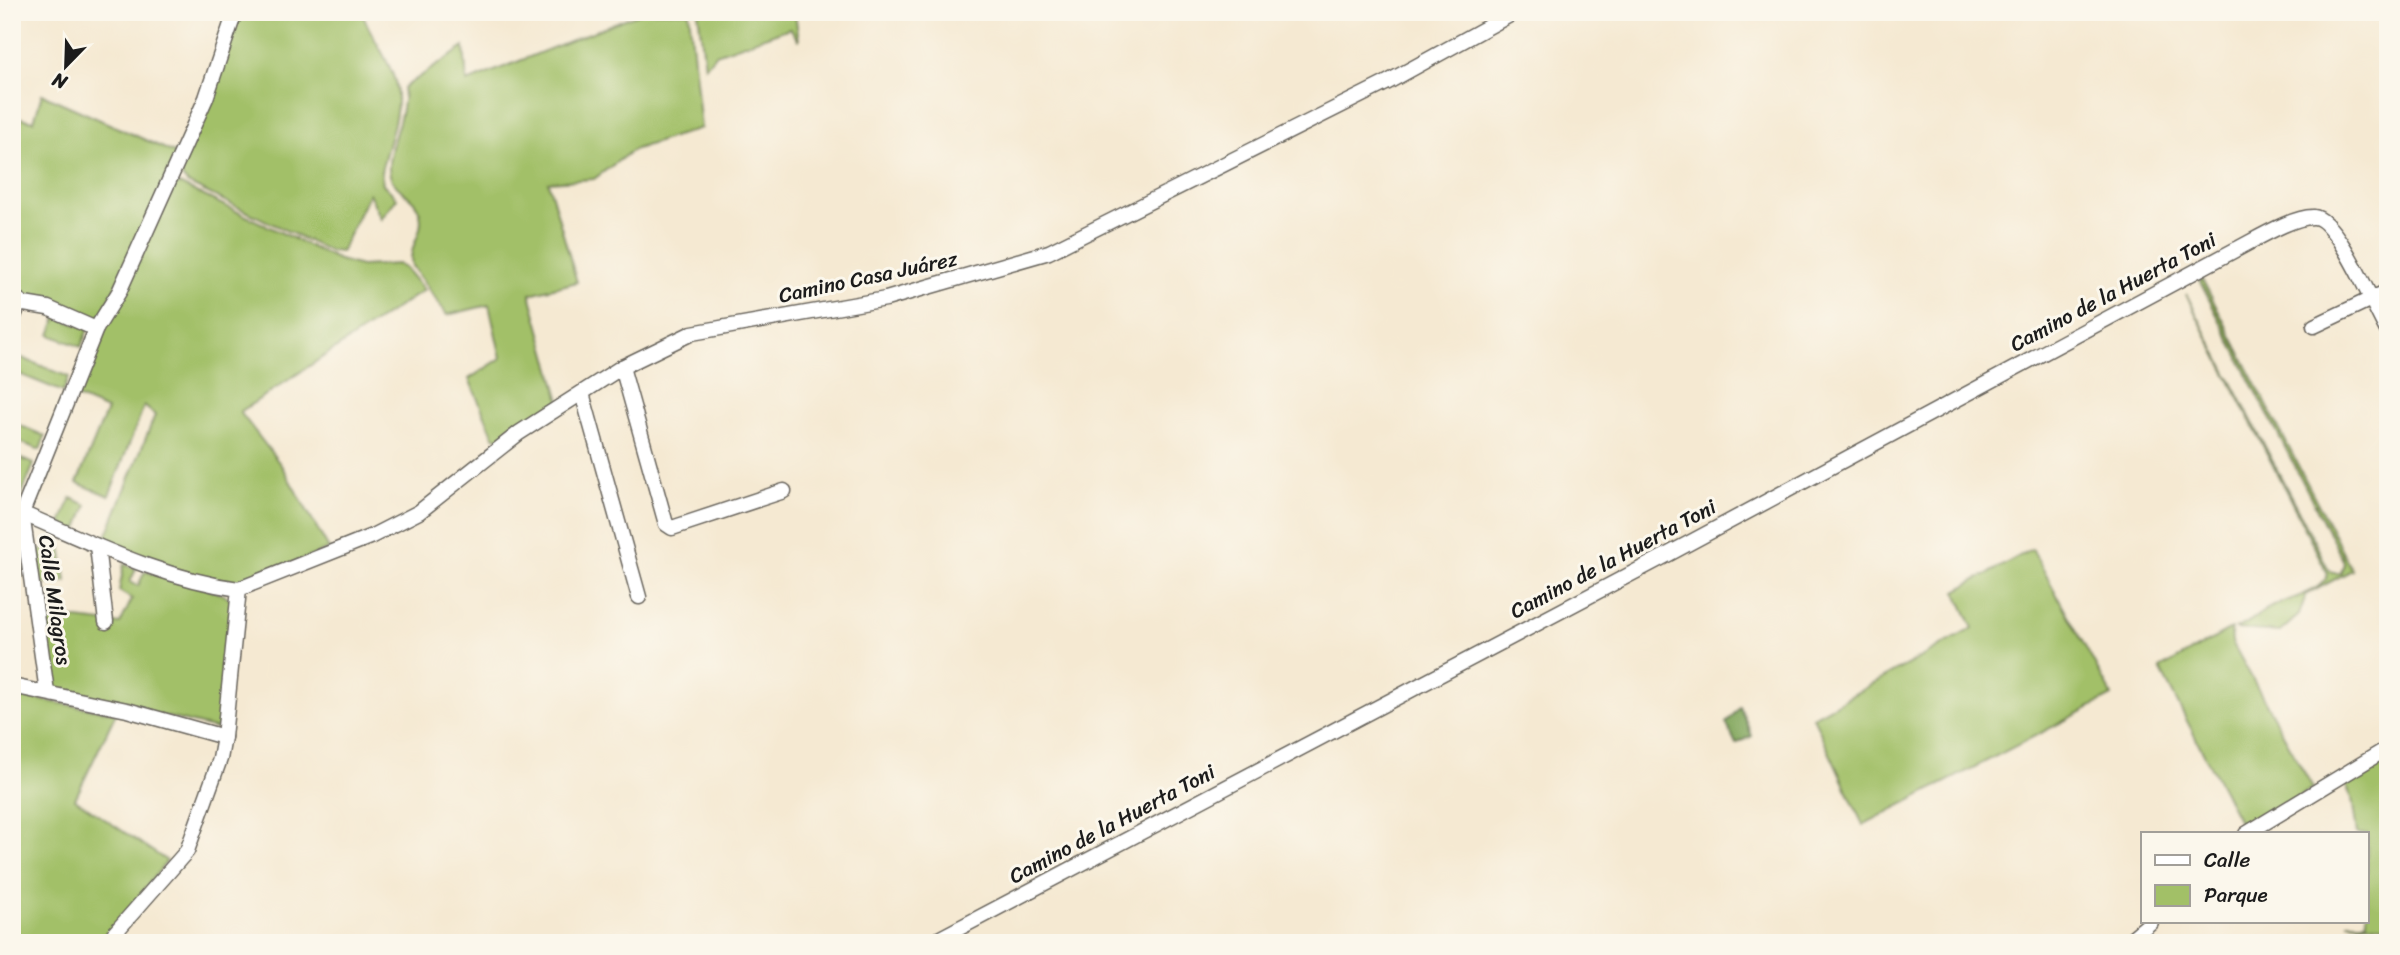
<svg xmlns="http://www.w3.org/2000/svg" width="2400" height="955" font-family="Sriracha,sans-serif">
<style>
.green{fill:#a2c067;stroke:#5f6e42;stroke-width:2}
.forest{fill:#81a65c;stroke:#4e613c;stroke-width:2}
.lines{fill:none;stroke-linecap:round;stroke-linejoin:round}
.minor-casing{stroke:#68645c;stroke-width:17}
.minor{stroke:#fff;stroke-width:14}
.labels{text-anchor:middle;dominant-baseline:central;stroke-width:6;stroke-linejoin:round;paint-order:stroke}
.street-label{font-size:21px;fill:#1c1c1c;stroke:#fbf7ec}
</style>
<rect width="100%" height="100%" fill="#fbf7ec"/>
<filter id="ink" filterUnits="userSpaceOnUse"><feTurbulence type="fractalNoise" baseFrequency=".0143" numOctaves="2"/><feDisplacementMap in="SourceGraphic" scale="14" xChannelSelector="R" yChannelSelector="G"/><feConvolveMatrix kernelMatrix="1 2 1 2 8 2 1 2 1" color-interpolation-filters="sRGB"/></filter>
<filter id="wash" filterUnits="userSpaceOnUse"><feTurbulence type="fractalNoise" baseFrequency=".00686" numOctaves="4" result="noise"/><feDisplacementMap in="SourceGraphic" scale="28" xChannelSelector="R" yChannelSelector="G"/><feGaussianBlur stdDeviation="1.57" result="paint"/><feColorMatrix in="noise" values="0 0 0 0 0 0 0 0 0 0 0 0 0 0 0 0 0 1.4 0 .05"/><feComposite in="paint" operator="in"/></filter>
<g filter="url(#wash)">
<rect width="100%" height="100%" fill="#f5e9d2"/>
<g class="green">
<path d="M 238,12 L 362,12 C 370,36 388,57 395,81 C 403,111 387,143 381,172 L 383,184 L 397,198 L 381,219 L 369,193 L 341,252 L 329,251 L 187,183 L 178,172 Z"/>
<path d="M 642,12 L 689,12 L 701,128 L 633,150 L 594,179 L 548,182 L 577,282 L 530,294 L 560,401 L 501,439 L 494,437 L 469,379 L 501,358 L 489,305 L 447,315 L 412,266 C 407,248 425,232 420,214 C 416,193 388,191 389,167 C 389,140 406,116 403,88 L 464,47 L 467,82 Z"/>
<polygon points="698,12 795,12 799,41 790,28 716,54 705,67"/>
<polygon points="42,94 177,154 102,315 88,322 12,299 12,116 34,121"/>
<polygon points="179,184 339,260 361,266 398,264 406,269 424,290 240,412 281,465 329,549 242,583 187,577 104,542 155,415 144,406 109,496 77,483 107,410 76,397 97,338 172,185"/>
<path d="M 2202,279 L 2352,570 L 2306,595 L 2299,615 L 2280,632 L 2235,629 C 2247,624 2254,618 2264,611 C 2281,599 2320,596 2328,574 L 2186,294 L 2328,568 L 2332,573 L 2341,573 L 2344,562 L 2199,280 Z"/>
<polygon points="57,317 88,329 81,347 50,335"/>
<polygon points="12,354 69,377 63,392 12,371"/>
<polygon points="14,423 45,436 40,450 12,439"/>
<polygon points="12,455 34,464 17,506 12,504"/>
<polygon points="71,498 87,505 77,531 61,524"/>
<polygon points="61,546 66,581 37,585 33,551"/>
<polygon points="2032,549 2112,696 1863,825 1813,717 1973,628 1956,591"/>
<path d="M 124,564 L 136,569 L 130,582 L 138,586 L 145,571 C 161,577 229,592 233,601 L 220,724 L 217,729 L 53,689 L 42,615 L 120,624 L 132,599 L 119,591 Z"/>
<polygon points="2231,629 2232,642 2313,788 2244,831 2160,669"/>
<polygon points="12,695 116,713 75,799 167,861 102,943 12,943"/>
<polygon points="2388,752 2388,926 2347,922 2367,922 2367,834 2357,834 2352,798 2344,782"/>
</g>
<polygon class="forest" points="1740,707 1752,736 1736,744 1726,723"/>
</g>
<g filter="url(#ink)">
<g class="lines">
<g class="minor-casing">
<g id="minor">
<polyline points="12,302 48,308 96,329"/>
<polyline points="12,321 20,301"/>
<polyline points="2314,326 2388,291"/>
<polyline points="622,367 666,524 672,528 784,491"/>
<polyline points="582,393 639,597"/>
<path d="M 12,509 C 88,541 158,578 239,589"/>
<polyline points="97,546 106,622"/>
<polyline points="12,686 127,710 224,737 239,589 372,536 419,512 519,433 622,367 692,333 886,299 1049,252 1386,83 1515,12"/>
<polyline points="47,692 22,513 96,329 119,292 206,98 235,12"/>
<polyline points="2246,834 2388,748"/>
<polyline points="106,943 187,851 220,759 224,737"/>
<path d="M 931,943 L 1665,556 L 2235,250 C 2255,240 2293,216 2314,217 C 2337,218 2375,310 2388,332"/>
<polyline points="2126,943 2151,922"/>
</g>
</g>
<use href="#minor" class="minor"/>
</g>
</g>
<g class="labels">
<g class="street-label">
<text transform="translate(868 277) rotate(-12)">Camino Casa Juárez</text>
<text transform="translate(2113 292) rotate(-28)">Camino de la Huerta Toni</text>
<text transform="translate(1613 559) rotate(-28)">Camino de la Huerta Toni</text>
<text transform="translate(55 600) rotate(82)">Calle Milagros</text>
<text transform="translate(1112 824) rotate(-28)">Camino de la Huerta Toni</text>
</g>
</g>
<rect width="2400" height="955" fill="none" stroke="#fbf7ec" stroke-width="42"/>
<rect x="2141" y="832" width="228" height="91" fill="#fbf7ec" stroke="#a29f99" stroke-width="2"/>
<rect x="2155" y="855" width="35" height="10" fill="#ffffff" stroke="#a29f99" stroke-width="2"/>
<text x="2204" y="867" font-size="21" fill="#1c1c1c">Calle</text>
<rect x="2155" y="885" width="35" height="21" fill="#a2c067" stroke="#a29f99" stroke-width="2"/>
<text x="2204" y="902" font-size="21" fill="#1c1c1c">Parque</text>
<g transform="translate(66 66) rotate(203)" stroke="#fbf7ec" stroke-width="5" paint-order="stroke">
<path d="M0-5L12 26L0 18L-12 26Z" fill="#1c1c1c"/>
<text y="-10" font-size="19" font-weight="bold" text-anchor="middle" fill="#1c1c1c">N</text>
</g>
</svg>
